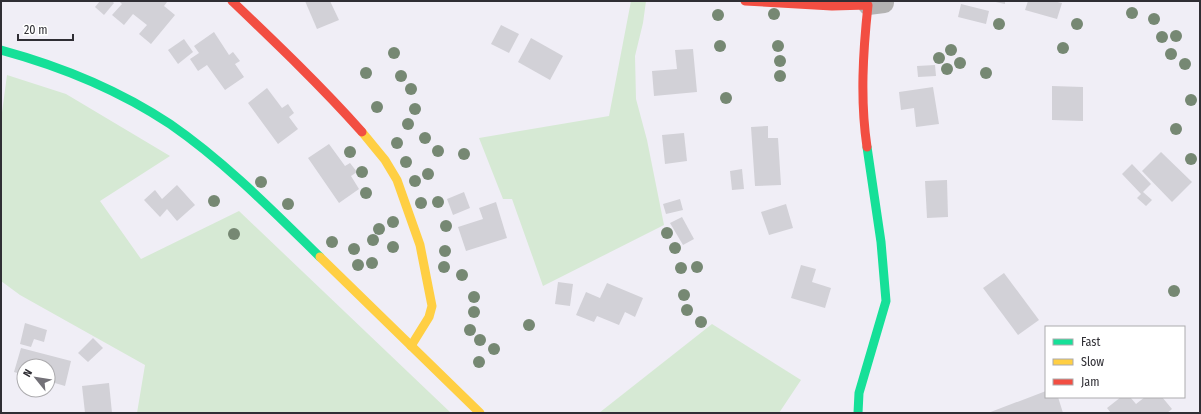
<svg xmlns="http://www.w3.org/2000/svg" width="1201" height="414" font-family="'Fira Sans Condensed',sans-serif">
<style>
.green{fill:#d6e9d4}
.building{fill:#d2d1d7}
.lines{fill:none;stroke-linecap:round;stroke-linejoin:round}
.street{stroke:#b3b2b2;stroke-width:20}
.fast{stroke:#16e098;stroke-width:9}
.slow{stroke:#ffcf43;stroke-width:9}
.jam{stroke:#f24e42;stroke-width:9}
.tree{fill:#768873}
</style>
<rect width="100%" height="100%" fill="#f0eef6"/>
<g class="green">
<polygon points="631,1 646,1 643,23 635,56 636,99 647,140 664,225 543,286 512,199 503,199 479,138 609,116"/>
<polygon points="7,75 66,94 170,156 100,201 141,259 239,211 451,413 137,413 145,365 20,295 1,281 1,120"/>
<polygon points="712,324 801,380 779,413 599,413"/>
</g>
<g class="building">
<polygon points="100,1 112,1 114,3 104,15 95,7"/>
<polygon points="119,1 166,1 167,2 164,6 175,15 151,44 139,34 147,25 133,14 124,25 112,15 122,4"/>
<polygon points="305,1 330,1 339,20 317,29"/>
<polygon points="991,1 1005,1 1005,4"/>
<polygon points="1028,1 1053,1 1062,3 1057,19 1025,10"/>
<polygon points="961,4 989,11 986,24 958,17"/>
<polygon points="501,25 519,34 509,53 491,44"/>
<polygon points="214,32 229,55 233,52 240,61 235,64 244,77 225,90 207,65 198,71 190,59 199,53 194,46"/>
<polygon points="531,38 563,56 550,80 518,62"/>
<polygon points="184,39 193,52 178,64 168,50"/>
<polygon points="693,49 697,92 654,96 652,71 677,69 675,50"/>
<polygon points="935,65 936,76 918,77 917,66"/>
<polygon points="1052,86 1083,87 1083,121 1052,120"/>
<polygon points="933,87 939,124 916,127 914,108 901,110 899,92"/>
<polygon points="267,88 282,108 288,104 294,113 289,117 298,129 278,144 248,103"/>
<polygon points="768,126 768,138 778,138 781,185 755,186 751,127"/>
<polygon points="684,133 687,161 665,164 662,135"/>
<polygon points="329,144 345,166 350,163 357,172 351,176 359,189 339,203 308,158"/>
<polygon points="1161,152 1192,182 1172,202 1142,171"/>
<polygon points="1132,164 1151,184 1143,192 1152,200 1146,206 1137,198 1141,194 1122,174"/>
<polygon points="742,169 744,189 732,190 730,171"/>
<polygon points="947,180 948,217 927,218 925,181"/>
<polygon points="177,185 195,205 177,221 167,209 160,217 144,200 155,190 162,199"/>
<polygon points="464,192 470,208 453,215 447,199"/>
<polygon points="680,199 683,210 666,214 663,204"/>
<polygon points="496,202 507,238 466,251 458,227 483,219 479,208"/>
<polygon points="786,204 793,228 769,235 761,212"/>
<polygon points="682,217 694,239 683,245 670,223"/>
<polygon points="801,265 816,269 812,282 831,288 825,308 791,298"/>
<polygon points="1004,273 1039,320 1018,335 983,288"/>
<polygon points="558,282 573,284 570,306 555,304"/>
<polygon points="607,283 643,298 635,317 625,312 619,325 597,316 594,322 576,315 586,292 600,298"/>
<polygon points="25,323 47,330 44,342 34,339 31,347 20,344"/>
<polygon points="93,338 103,348 88,362 78,353"/>
<polygon points="21,348 71,361 65,386 48,381 48,366 24,366 24,375 14,372"/>
<polygon points="109,383 112,413 85,413 82,386"/>
<polygon points="1046,391 1046,397 1058,397 1063,413 988,413"/>
<polygon points="1121,397 1130,397 1136,404 1145,397 1162,397 1172,409 1167,413 1111,413 1107,408"/>
</g>
<g class="lines">
<polyline class="street" points="868,5 884,3"/>
<g class="fast">
<path d="M 1,50 C 60,66 119,90 170,124 C 225,162 272,210 320,257"/>
<polyline points="858,413 859,393 886,301 881,242 867,147"/>
</g>
<g class="slow">
<polyline points="362,132 385,160 397,180 420,245 432,306 429,317 411,346"/>
<polyline points="320,257 480,413"/>
</g>
<g class="jam">
<path d="M 232,1 C 277,44 321,86 362,132"/>
<path d="M 745,1 L 832,6 L 868,5 C 863,52 860,100 867,147"/>
</g>
</g>
<g class="tree">
<circle cx="1132" cy="13" r="6"/>
<circle cx="774" cy="14" r="6"/>
<circle cx="718" cy="15" r="6"/>
<circle cx="1154" cy="19" r="6"/>
<circle cx="999" cy="24" r="6"/>
<circle cx="1077" cy="24" r="6"/>
<circle cx="1176" cy="36" r="6"/>
<circle cx="1162" cy="37" r="6"/>
<circle cx="720" cy="46" r="6"/>
<circle cx="778" cy="46" r="6"/>
<circle cx="1063" cy="48" r="6"/>
<circle cx="951" cy="50" r="6"/>
<circle cx="394" cy="53" r="6"/>
<circle cx="1171" cy="54" r="6"/>
<circle cx="939" cy="58" r="6"/>
<circle cx="780" cy="61" r="6"/>
<circle cx="960" cy="63" r="6"/>
<circle cx="1185" cy="64" r="6"/>
<circle cx="947" cy="69" r="6"/>
<circle cx="366" cy="73" r="6"/>
<circle cx="986" cy="73" r="6"/>
<circle cx="401" cy="76" r="6"/>
<circle cx="780" cy="76" r="6"/>
<circle cx="411" cy="89" r="6"/>
<circle cx="726" cy="98" r="6"/>
<circle cx="1191" cy="100" r="6"/>
<circle cx="377" cy="107" r="6"/>
<circle cx="415" cy="109" r="6"/>
<circle cx="408" cy="124" r="6"/>
<circle cx="1176" cy="129" r="6"/>
<circle cx="425" cy="138" r="6"/>
<circle cx="397" cy="143" r="6"/>
<circle cx="438" cy="151" r="6"/>
<circle cx="350" cy="152" r="6"/>
<circle cx="464" cy="154" r="6"/>
<circle cx="1191" cy="159" r="6"/>
<circle cx="406" cy="162" r="6"/>
<circle cx="362" cy="172" r="6"/>
<circle cx="428" cy="174" r="6"/>
<circle cx="415" cy="181" r="6"/>
<circle cx="261" cy="182" r="6"/>
<circle cx="366" cy="193" r="6"/>
<circle cx="214" cy="201" r="6"/>
<circle cx="438" cy="202" r="6"/>
<circle cx="421" cy="203" r="6"/>
<circle cx="288" cy="204" r="6"/>
<circle cx="393" cy="222" r="6"/>
<circle cx="446" cy="226" r="6"/>
<circle cx="379" cy="229" r="6"/>
<circle cx="667" cy="233" r="6"/>
<circle cx="234" cy="234" r="6"/>
<circle cx="373" cy="240" r="6"/>
<circle cx="332" cy="242" r="6"/>
<circle cx="393" cy="247" r="6"/>
<circle cx="675" cy="248" r="6"/>
<circle cx="354" cy="249" r="6"/>
<circle cx="445" cy="251" r="6"/>
<circle cx="372" cy="263" r="6"/>
<circle cx="358" cy="265" r="6"/>
<circle cx="444" cy="267" r="6"/>
<circle cx="697" cy="267" r="6"/>
<circle cx="681" cy="268" r="6"/>
<circle cx="462" cy="275" r="6"/>
<circle cx="1174" cy="291" r="6"/>
<circle cx="684" cy="295" r="6"/>
<circle cx="474" cy="297" r="6"/>
<circle cx="687" cy="310" r="6"/>
<circle cx="474" cy="312" r="6"/>
<circle cx="701" cy="322" r="6"/>
<circle cx="529" cy="325" r="6"/>
<circle cx="470" cy="330" r="6"/>
<circle cx="480" cy="340" r="6"/>
<circle cx="494" cy="349" r="6"/>
<circle cx="479" cy="362" r="6"/>
</g>
<rect width="1201" height="414" fill="none" stroke="#2f2e34" stroke-width="4"/>
<rect x="1045" y="326" width="140" height="72" fill="#ffffff" stroke="#acabae"/>
<rect x="1053" y="339" width="20" height="6" fill="#16e098" stroke="#acabae"/>
<text x="1081" y="346" font-size="12" fill="#2f2e34">Fast</text>
<rect x="1053" y="359" width="20" height="6" fill="#ffcf43" stroke="#acabae"/>
<text x="1081" y="366" font-size="12" fill="#2f2e34">Slow</text>
<rect x="1053" y="379" width="20" height="6" fill="#f24e42" stroke="#acabae"/>
<text x="1081" y="386" font-size="12" fill="#2f2e34">Jam</text>
<g transform="translate(36 378) rotate(300)"><circle r="19" fill="#ffffff" stroke="#acabae"/>
<path d="M0-3L7 15L0 10L-7 15Z" fill="#737178"/>
<text y="-6" font-size="11" font-weight="bold" text-anchor="middle" fill="#2f2e34">N</text>
</g>
<path d="M18 34v6h55v-6" fill="none" stroke="#2f2e34" stroke-width="2"/>
<text x="24" y="34" font-size="12" fill="#2f2e34" stroke="#ffffff" stroke-width="3" paint-order="stroke">20 m</text>
</svg>
